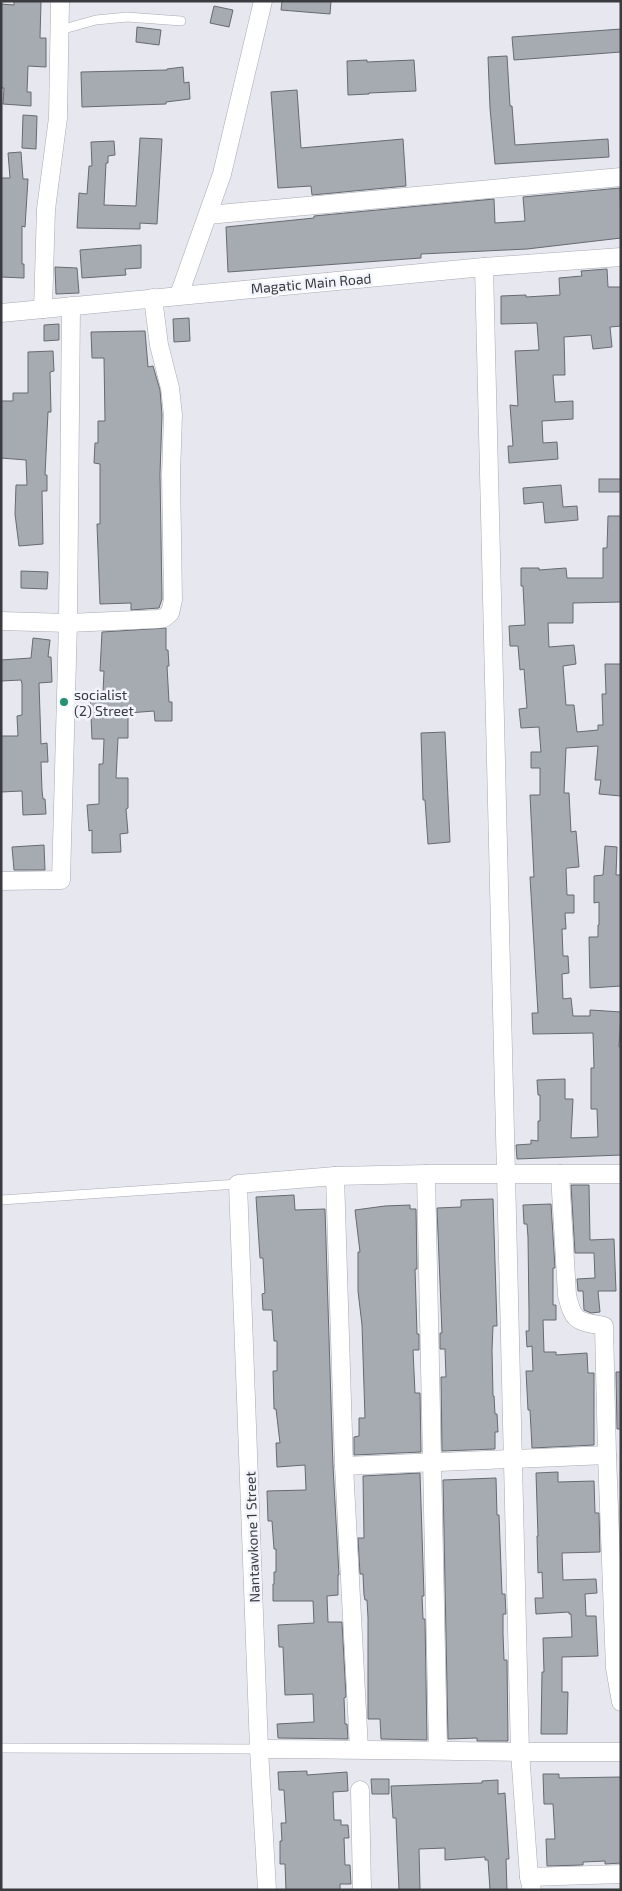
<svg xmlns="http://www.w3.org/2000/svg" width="622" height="1891" font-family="'Exo 2',sans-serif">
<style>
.building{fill:#a6abb2;stroke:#666b70}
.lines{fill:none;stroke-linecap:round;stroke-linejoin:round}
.service-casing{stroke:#a8aab1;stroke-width:10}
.minor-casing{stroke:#a8aab1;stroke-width:19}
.service{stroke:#fff;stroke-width:9}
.minor{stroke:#fff;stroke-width:18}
.poi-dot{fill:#269171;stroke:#f3f5fd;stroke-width:2}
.labels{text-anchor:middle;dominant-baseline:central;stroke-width:5;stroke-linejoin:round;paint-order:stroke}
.street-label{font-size:14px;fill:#3a3b3e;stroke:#f3f5fd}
.poi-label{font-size:14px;fill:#3a3b3e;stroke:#f3f5fd;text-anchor:start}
</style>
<rect width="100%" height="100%" fill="#e6e7ef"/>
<g class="building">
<polygon points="14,1 41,1 40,38 46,38 46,67 28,66 27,92 31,92 31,106 3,104 4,88 1,88 1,4 14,5"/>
<polygon points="282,1 331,1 330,14 281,10"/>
<polygon points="214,6 233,10 229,27 210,23"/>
<polygon points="137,27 161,30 159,45 136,42"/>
<polygon points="621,29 621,52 514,60 512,37"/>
<polygon points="507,56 510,106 512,106 515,145 608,139 609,157 495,164 490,108 488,57"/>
<polygon points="367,60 367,62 414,60 416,91 369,93 369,94 348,95 347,61"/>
<polygon points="183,67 184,83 189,82 190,99 166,102 166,104 82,107 81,72 167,70 167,69"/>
<polygon points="297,90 301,148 403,139 406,186 312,195 311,186 278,188 271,92"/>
<polygon points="23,115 37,116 36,149 22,148"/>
<polygon points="140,138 162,139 157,224 140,223 140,229 77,228 79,193 87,194 89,166 92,166 91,142 114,141 115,155 108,156 108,163 106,163 104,205 136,206"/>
<polygon points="21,152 23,179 28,179 25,227 22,226 22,264 24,264 24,278 1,277 1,178 10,178 8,153"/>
<polygon points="620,188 621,238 527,249 421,254 421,258 228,272 226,227 314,218 314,216 494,199 495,223 525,221 523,197"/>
<polygon points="141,245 141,268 125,269 126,275 82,278 80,250"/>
<polygon points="55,267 77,268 79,293 56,294"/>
<polygon points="607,269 608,287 621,287 621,326 610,327 612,347 593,349 591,335 564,337 565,375 553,375 555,402 573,401 573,419 542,421 543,443 557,442 558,459 509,463 508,446 513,446 510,405 518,406 515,351 539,350 537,323 501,324 501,296 526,295 526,297 560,295 559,278 582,276 581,271"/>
<polygon points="189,318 190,341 174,342 173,319"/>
<polygon points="59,324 59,340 44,341 44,325"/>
<polygon points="145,331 148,367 153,366 160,390 162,415 160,474 162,599 159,608 131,610 131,603 100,604 97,524 100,524 100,464 94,463 95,443 98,443 98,421 105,421 104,358 92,358 91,332"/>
<polygon points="53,351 54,371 50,372 51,412 48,412 45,475 47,475 47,491 42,491 43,544 19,546 15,514 16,485 27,485 26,460 1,458 1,401 13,401 13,393 28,393 28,352"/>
<rect x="599" y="479" width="22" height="13"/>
<polygon points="561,485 563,507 577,506 578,520 545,523 543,502 524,504 523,488"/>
<polygon points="608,516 621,516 621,602 573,603 573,623 548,623 549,647 574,645 576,664 563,666 566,705 574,705 577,732 598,730 598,725 603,725 602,694 606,694 605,664 621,664 621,796 599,794 601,780 595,780 598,746 566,748 564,793 569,793 571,832 576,831 579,867 567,868 566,869 567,895 574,895 574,913 565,913 566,929 562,929 563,956 568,956 569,973 562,974 563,999 571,998 573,1016 590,1016 590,1010 621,1012 619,1047 621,1047 621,1155 517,1159 516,1145 531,1144 531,1140 538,1141 538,1121 540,1121 540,1095 538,1095 537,1080 565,1079 565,1099 573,1099 571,1138 598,1137 597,1109 591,1109 591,1068 594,1068 593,1033 533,1034 532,1013 538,1013 530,877 534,877 530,795 540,795 540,768 531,768 531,752 541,752 539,727 521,728 519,709 527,708 524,669 520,670 518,646 510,646 509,626 525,625 523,586 521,586 521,568 539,568 539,570 566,568 567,578 603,578 603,548 607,548"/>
<polygon points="21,571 48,572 47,589 21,588"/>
<polygon points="166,628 166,650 168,650 169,666 167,666 169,702 172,702 172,721 155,721 154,711 128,713 128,738 118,738 116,778 128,778 128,808 126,809 128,833 120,834 121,852 92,853 92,830 89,831 87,805 99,804 99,764 103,764 104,739 92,739 90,694 103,693 104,671 100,671 102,632"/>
<polygon points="33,638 50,640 48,657 51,657 52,682 39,683 41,744 47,743 48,762 41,762 42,790 43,799 45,799 46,814 23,815 22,791 1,792 1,736 18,736 17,716 22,715 22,684 21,680 1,681 1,660 31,658"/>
<polygon points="445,732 450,842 428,844 425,800 423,800 421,733"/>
<polygon points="44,845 45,870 14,870 12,847"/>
<polygon points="605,846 617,847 616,875 621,875 621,986 590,988 589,937 598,937 598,925 599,925 599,902 594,903 594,876 603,875"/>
<polygon points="571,1185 589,1185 590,1240 614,1239 616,1291 598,1291 600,1312 591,1313 584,1310 583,1291 578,1291 577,1279 595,1278 594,1253 575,1253"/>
<polygon points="294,1195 295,1210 325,1209 333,1466 339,1575 338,1575 338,1595 327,1596 328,1622 342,1622 346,1697 344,1698 345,1724 347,1724 348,1739 278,1738 277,1724 314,1722 313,1694 285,1695 283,1647 279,1647 278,1625 314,1623 313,1601 273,1601 273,1584 274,1584 274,1572 276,1572 276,1549 274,1549 272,1521 268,1521 267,1491 306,1490 305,1465 277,1467 276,1443 280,1443 276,1409 274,1409 273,1371 277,1371 277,1341 274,1341 272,1310 263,1310 262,1294 265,1293 263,1258 260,1258 256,1197"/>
<polygon points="493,1199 497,1326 493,1326 492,1350 493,1396 494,1396 495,1414 497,1414 498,1432 495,1432 495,1449 442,1451 441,1377 446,1377 445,1349 440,1349 440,1333 442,1333 437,1208 461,1207 461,1200"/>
<polygon points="551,1204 555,1268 553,1268 553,1305 556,1305 556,1320 543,1320 544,1352 556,1352 556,1355 587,1353 588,1373 594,1373 594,1445 532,1448 530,1410 528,1410 526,1371 533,1371 532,1346 527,1347 526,1331 529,1331 529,1311 528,1237 527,1224 524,1224 523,1205"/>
<polygon points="410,1205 410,1209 416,1209 417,1269 415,1269 417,1334 419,1334 419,1350 413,1350 415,1393 420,1393 421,1452 354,1455 354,1437 359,1436 359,1418 365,1418 362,1325 358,1291 358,1252 360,1252 355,1210 385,1206"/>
<polygon points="616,1372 621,1372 621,1429 617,1429"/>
<polygon points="558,1472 558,1482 594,1481 595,1513 599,1513 600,1552 562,1553 563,1580 596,1579 597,1593 585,1594 586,1616 596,1616 598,1656 562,1657 562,1692 568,1692 567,1734 541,1734 542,1672 544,1672 543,1638 572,1637 571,1614 569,1614 569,1612 536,1614 535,1598 543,1598 542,1572 538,1573 537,1536 538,1536 536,1473"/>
<polygon points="420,1473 424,1596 422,1596 423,1619 425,1619 427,1740 381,1739 380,1719 368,1719 368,1618 367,1600 365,1600 364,1595 363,1574 360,1574 358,1538 364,1538 363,1476"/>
<polygon points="496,1478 497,1515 499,1515 502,1594 505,1594 506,1614 503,1614 503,1634 504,1660 507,1660 508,1741 477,1741 477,1738 448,1739 443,1480"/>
<polygon points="307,1771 307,1775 347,1772 348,1791 333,1792 334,1820 341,1820 341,1825 348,1825 349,1838 344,1838 345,1865 350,1865 351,1884 340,1884 340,1890 286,1890 285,1864 280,1864 280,1841 282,1841 281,1823 286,1823 284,1790 279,1790 278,1772"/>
<polygon points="543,1774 559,1774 559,1778 621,1777 621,1863 605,1864 605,1861 583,1862 583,1865 547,1866 546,1839 555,1839 553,1804 544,1804"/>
<polygon points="371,1779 389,1779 389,1794 372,1794"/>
<polygon points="498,1780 498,1794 505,1793 509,1859 506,1859 507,1890 490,1890 488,1860 485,1860 485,1857 445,1860 445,1848 419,1849 420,1890 399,1890 396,1818 393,1818 391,1786 482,1783 482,1781"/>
</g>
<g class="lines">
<g class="service-casing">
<g id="service">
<polyline points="60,30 96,20 127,17 181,21"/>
<polyline points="1,1200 238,1184"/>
<polyline points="1,1748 259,1749"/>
</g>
</g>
<g class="minor-casing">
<g id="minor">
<polyline points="208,215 621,177"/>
<polyline points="484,267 520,1752 529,1877 532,1890"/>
<polyline points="179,295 222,174 263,1"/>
<polyline points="43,309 46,209 58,118 60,1"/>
<polyline points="1,313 484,267 621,257"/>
<polyline points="1,621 68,623 158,619 164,618 170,613 173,600 171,474 173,415 170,388 159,345 153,298"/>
<polyline points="1,881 61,880 68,623 71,306"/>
<polyline points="426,1174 438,1749"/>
<path d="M 560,1174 L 567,1295 C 573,1323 578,1321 604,1326 L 607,1455 L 615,1668 L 621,1702"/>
<polyline points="335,1176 344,1466 359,1749"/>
<polyline points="344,1466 607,1455"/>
<path d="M 259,1749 C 380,1749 500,1753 621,1752"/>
<polyline points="360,1790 362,1890"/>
<polyline points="529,1877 621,1874"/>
<polyline points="267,1890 259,1749 238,1184 335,1176 426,1174 621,1174"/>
</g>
</g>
<use href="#service" class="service"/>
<use href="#minor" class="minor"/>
</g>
<circle class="poi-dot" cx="64" cy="702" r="5"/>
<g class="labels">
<g class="street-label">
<text transform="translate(311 283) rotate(-5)">Magatic Main Road</text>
<text transform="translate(252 1537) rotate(-92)">Nantawkone 1 Street</text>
</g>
<g class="poi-label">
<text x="74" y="694">socialist<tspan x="74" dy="16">(2) Street</tspan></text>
</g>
</g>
<rect width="622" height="1891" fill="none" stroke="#3a3b3e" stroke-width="5"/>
</svg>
